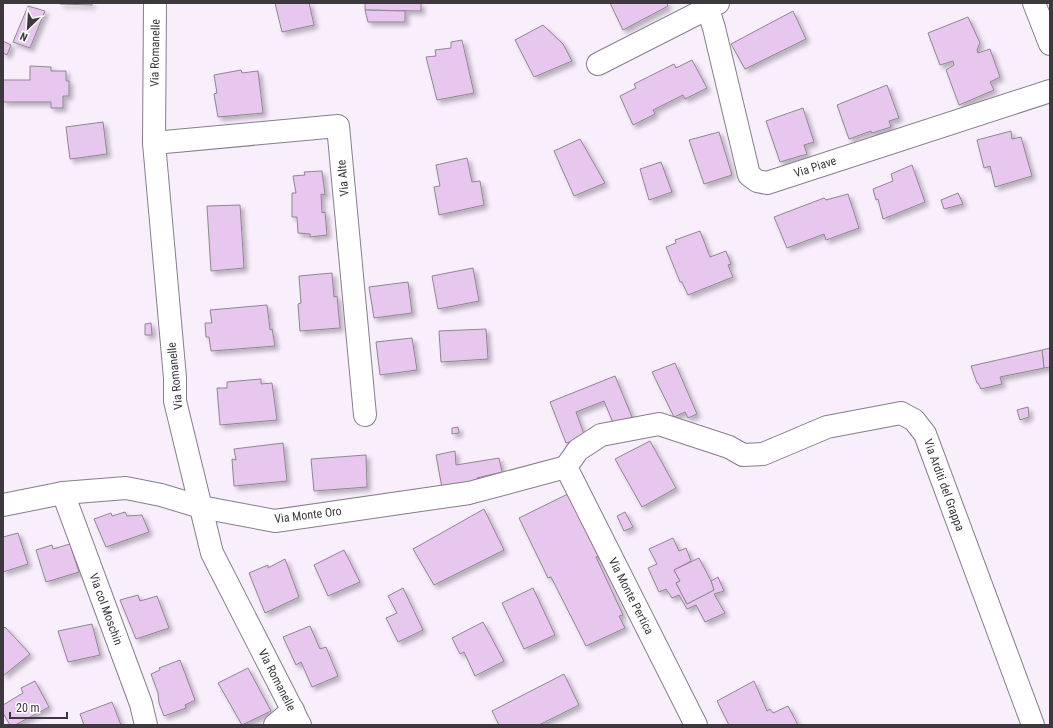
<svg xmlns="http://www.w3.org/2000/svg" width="1053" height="728" font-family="'Roboto Condensed',sans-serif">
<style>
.building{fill:#e8c7ef;stroke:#908692;filter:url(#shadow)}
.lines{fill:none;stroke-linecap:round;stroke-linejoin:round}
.minor-casing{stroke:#867e8a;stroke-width:24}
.minor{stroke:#fff;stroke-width:22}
.labels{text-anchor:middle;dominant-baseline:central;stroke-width:4;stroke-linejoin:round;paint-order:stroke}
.street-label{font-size:12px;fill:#3c383e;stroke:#fff}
</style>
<defs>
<filter id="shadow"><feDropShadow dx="3.5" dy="3.5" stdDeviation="2" flood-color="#0004"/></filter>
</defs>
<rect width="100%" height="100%" fill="#f8eefc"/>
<g class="building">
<polygon points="60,3 92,3 92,5 60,4"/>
<polygon points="275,3 309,3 314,25 282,32"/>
<polygon points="365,3 421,3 421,11 365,10"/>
<polygon points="610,3 667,3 668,6 623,30"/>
<polygon points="28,6 45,11 30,48 13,42"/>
<polygon points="365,10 405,11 405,22 368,22"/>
<polygon points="793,11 806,39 745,69 731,44"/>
<polygon points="968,17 980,43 977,50 978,53 990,49 1000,77 990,82 994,90 959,105 946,70 954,65 953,61 940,65 928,33"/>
<polygon points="543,25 563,44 572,61 534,77 515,40"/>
<polygon points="462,40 474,93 437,100 426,57 436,56 435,50 451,48 451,42"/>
<polygon points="3,41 11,45 7,55 3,53"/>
<polygon points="692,60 707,88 685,99 683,95 653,110 655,114 633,125 620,96 636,88 634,84 674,64 676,68"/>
<polygon points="30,66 51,67 51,71 66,71 66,81 69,81 69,96 63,96 63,108 51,108 51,102 3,102 3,80 30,80"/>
<polygon points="241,70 242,73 258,71 263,113 218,117 214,94 217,93 214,75"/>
<polygon points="887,85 899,118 889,121 891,127 872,133 871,131 849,139 837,105"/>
<polygon points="803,108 814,142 804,145 807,154 780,162 766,121"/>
<polygon points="103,122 107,154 70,159 66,127"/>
<polygon points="1011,131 1012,139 1021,137 1032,176 995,187 990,166 984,168 977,140"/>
<polygon points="719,132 732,175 704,184 689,140"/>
<polygon points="580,139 605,183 574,196 554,151"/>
<polygon points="467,158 472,182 480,181 484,205 439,215 434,187 440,186 436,165"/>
<polygon points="661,162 672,192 649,200 640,169"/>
<polygon points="912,165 925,202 883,219 878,199 876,200 873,189 893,181 891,174"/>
<polygon points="322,171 325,195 321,194 322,213 325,212 327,235 310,237 310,234 298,233 297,217 292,217 292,193 296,193 293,176 305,175 304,172"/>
<polygon points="958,193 963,204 944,209 941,200"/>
<polygon points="848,194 859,228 826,240 824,234 787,248 774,217 824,198 826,200"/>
<polygon points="240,205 244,268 211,271 207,206"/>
<polygon points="700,231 710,257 726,251 731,264 728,265 733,277 688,295 682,282 680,282 666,247 676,243 675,240"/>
<polygon points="473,268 479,301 438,309 432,276"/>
<polygon points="332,273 334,297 337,296 340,328 300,331 298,304 301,303 299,276"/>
<polygon points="408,282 412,313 374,318 369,287"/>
<polygon points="267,305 270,330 272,329 275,346 211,351 209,337 206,337 205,323 212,323 210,310"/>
<polygon points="151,323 152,335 145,335 145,324"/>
<polygon points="486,329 488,359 441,362 439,331"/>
<polygon points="412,338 417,370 380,375 376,342"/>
<polygon points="1050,348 1050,367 1044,368 1042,350"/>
<polygon points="1042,350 1044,368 1000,377 1002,384 981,389 978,383 977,383 971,366"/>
<polygon points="675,363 697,414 688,418 685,412 674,417 652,372"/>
<polygon points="615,376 632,417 614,425 604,401 576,412 585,437 566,443 550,402"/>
<polygon points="261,379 261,384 272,383 277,420 220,425 217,388 227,388 227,382"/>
<polygon points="1028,407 1029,417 1020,420 1017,410"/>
<polygon points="458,427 459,433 452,434 452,428"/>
<polygon points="650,441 676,488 642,507 615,459"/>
<polygon points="283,443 287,481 234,486 232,459 236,460 234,449"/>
<polygon points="455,451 456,465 499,458 502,472 477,478 478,483 442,488 436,455"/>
<polygon points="366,455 367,487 314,491 311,459"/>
<polygon points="574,491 605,552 596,557 623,615 619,616 625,628 586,646 551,577 548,578 519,518"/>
<polygon points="484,509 504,550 434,585 413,549"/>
<polygon points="125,512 127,516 142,515 149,532 106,547 94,519 111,513 112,516"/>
<polygon points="625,512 633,527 624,531 617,516"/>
<polygon points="18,533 28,564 3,572 3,537"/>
<polygon points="673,538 679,551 686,548 691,561 674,570 680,581 676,583 687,604 714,590 711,581 718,577 724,591 714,594 725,613 705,622 696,605 687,609 679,595 672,598 666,589 659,592 648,568 657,564 649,549"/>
<polygon points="70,544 79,572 46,582 36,550 52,545 53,549"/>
<polygon points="344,550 360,582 328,596 314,565"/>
<polygon points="699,558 711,581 714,590 687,604 676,583 680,581 674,570"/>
<polygon points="285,559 299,597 265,613 249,573 268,565 268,568"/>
<polygon points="403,588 423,630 398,642 386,618 397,613 388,596"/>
<polygon points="533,588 555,635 524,649 502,603"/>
<polygon points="138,595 140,601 157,596 169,628 136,639 120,600"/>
<polygon points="483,622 504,661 475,676 464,652 460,654 452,638"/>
<polygon points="92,624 100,655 68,662 58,631"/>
<polygon points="310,626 320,649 326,647 338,676 312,687 301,662 296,665 283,637"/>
<polygon points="5,627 30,654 3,676 3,629"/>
<polygon points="180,660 195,700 185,705 186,708 164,716 159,703 158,693 151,674 160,670 159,668"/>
<polygon points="248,668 271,711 242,725 218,683"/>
<polygon points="564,674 579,705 539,725 499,725 492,711"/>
<polygon points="35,681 49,707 15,725 10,725 3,713 3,705 23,693 21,688"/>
<polygon points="754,681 767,711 770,709 773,713 788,706 798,725 729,725 717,701"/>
<polygon points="112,702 121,725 84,725 80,714"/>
</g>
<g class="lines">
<g class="minor-casing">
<g id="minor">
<polyline points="155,3 154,143 175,378 175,401 212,553 300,725"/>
<polyline points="706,3 714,28 749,175 757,181 767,183 1050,91"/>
<polyline points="1034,3 1050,44"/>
<polyline points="598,64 718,3"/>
<polyline points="154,143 338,126 365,415"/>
<polyline points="566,467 578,450 601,435 659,424 729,447 743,455 763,454 827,427 901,413 914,420 925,434 1033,725"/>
<polyline points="566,467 696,725"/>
<polyline points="63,493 141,704 146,725"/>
<polyline points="3,505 63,493 126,488 161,495 201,507 275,521 469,493 566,467"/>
<polyline points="275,725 293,710"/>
</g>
</g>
<use href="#minor" class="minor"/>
</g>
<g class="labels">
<g class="street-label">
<text transform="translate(155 53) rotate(-89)">Via Romanelle</text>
<text transform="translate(815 167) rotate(-18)">Via Piave</text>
<text transform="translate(343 178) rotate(-95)">Via Alte</text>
<text transform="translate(175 376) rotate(-96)">Via Romanelle</text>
<text transform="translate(944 485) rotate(70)">Via Arditi del Grappa</text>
<text transform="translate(308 515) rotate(-7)">Via Monte Oro</text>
<text transform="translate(631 596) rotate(63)">Via Monte Pertica</text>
<text transform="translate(106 609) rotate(70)">Via col Moschin</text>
<text transform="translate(277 680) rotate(63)">Via Romanelle</text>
</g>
</g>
<rect width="1053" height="728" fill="none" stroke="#3c383e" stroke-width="8"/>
<g transform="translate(28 28) rotate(205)" stroke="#ffffff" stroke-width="3" paint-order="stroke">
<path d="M0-3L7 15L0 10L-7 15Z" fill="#3c383e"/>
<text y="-6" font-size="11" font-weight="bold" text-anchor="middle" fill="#3c383e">N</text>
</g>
<path d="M10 712v6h57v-6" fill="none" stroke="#3c383e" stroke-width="2"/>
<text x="16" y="712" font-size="12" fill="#3c383e" stroke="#ffffff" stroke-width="3" paint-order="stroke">20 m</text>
</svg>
